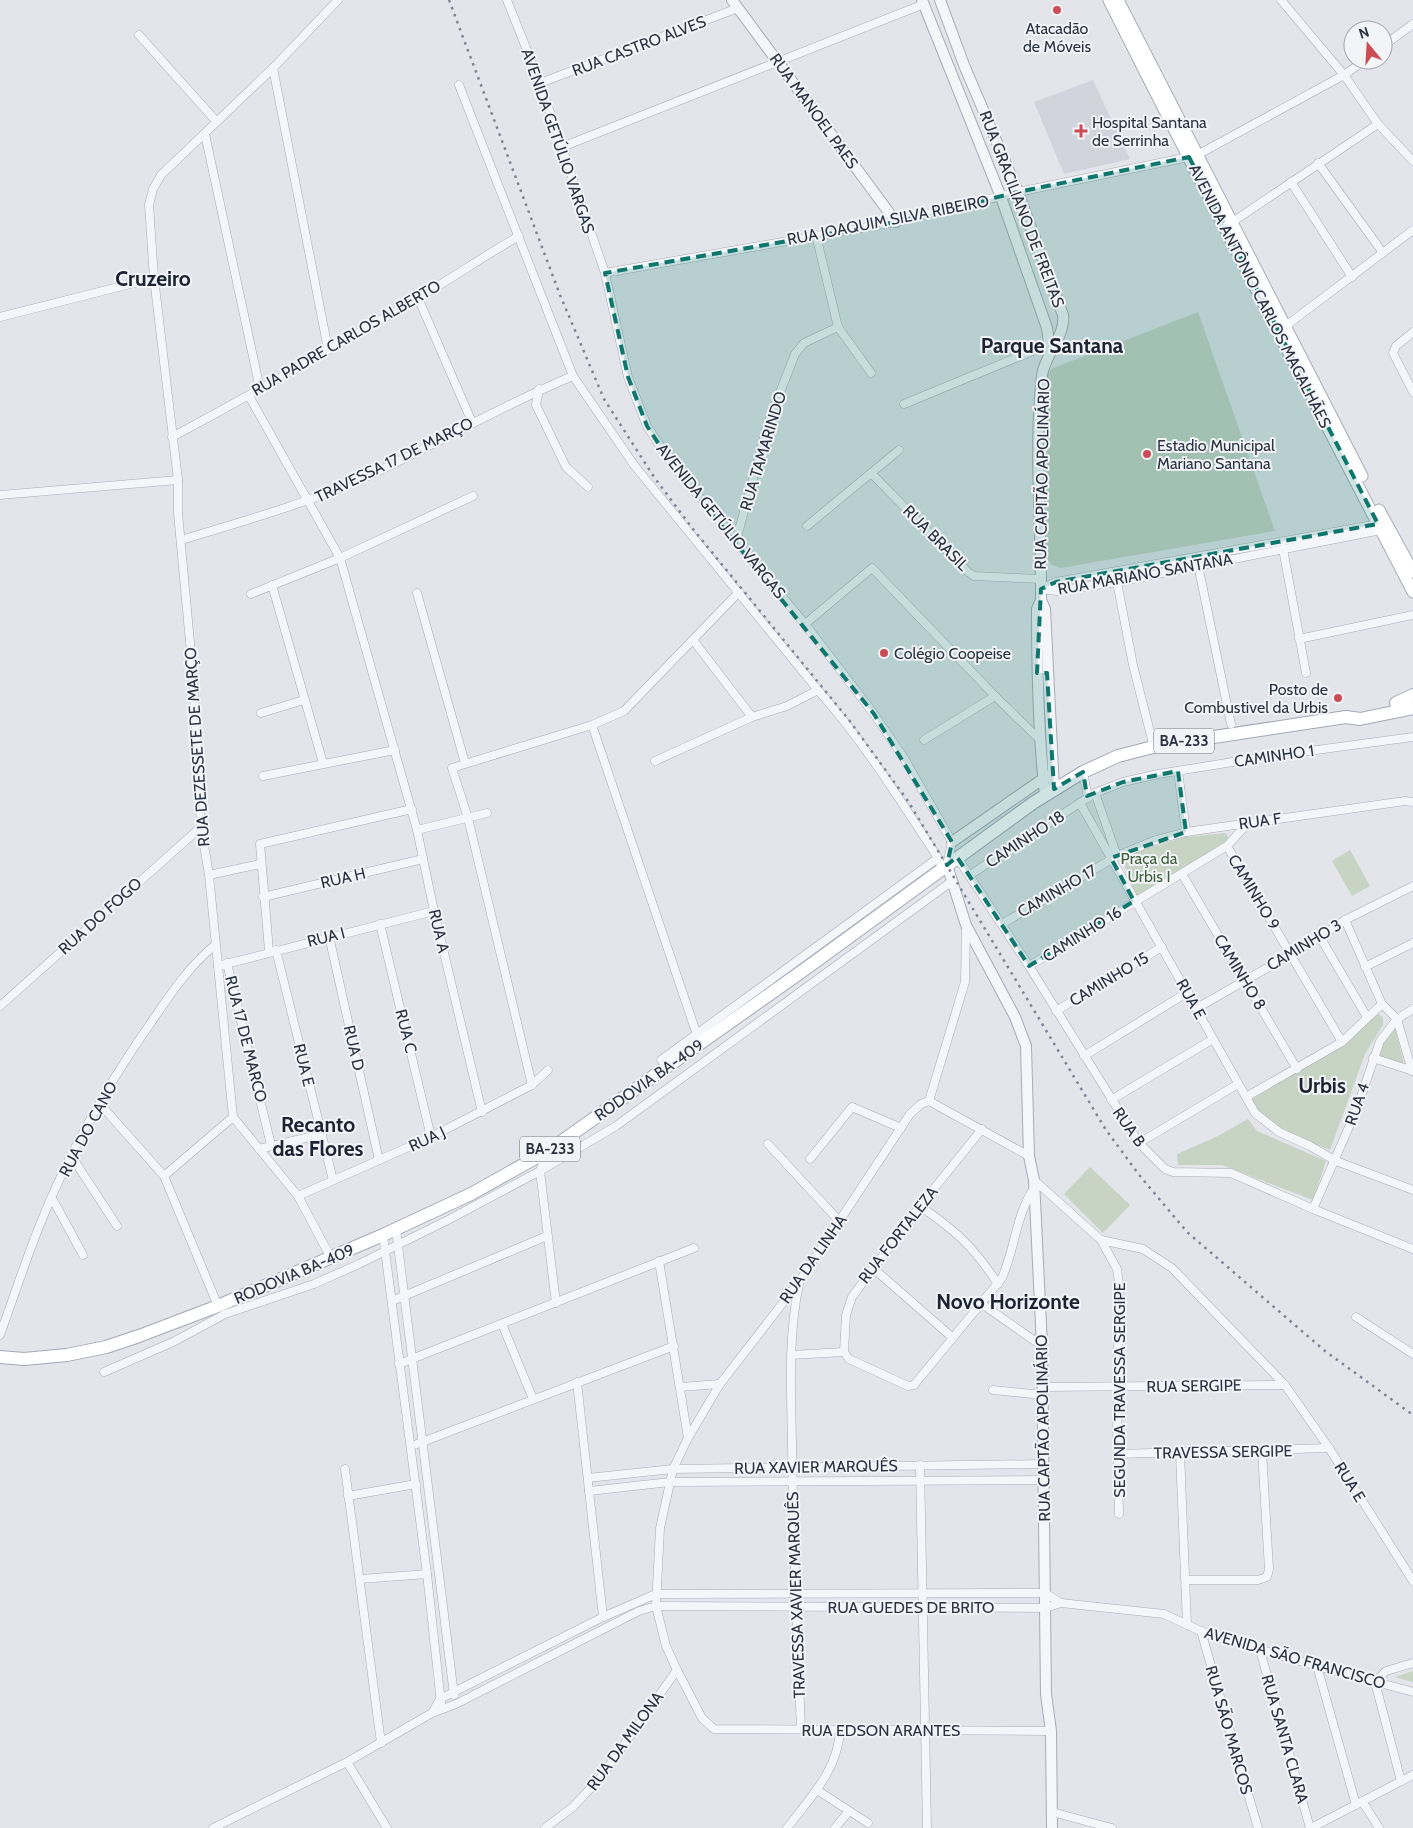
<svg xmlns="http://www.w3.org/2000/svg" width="1413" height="1828" font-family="Cabin,sans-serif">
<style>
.built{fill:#d1d4dc}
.green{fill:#c7d4c4}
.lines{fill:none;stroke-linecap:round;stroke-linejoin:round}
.minor-casing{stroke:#a8acb5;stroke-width:9}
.tertiary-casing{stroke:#a8acb5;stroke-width:12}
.secondary-casing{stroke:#a8acb5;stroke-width:13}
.primary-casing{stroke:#a2a9b6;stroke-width:14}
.minor{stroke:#f5f6f9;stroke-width:8}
.tertiary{stroke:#f5f6f9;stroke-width:10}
.secondary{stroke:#fff;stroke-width:11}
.primary{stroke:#fff;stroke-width:12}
.rail{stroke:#7d8394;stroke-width:2.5;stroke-dasharray:2.5 5;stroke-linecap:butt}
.marked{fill:#0f766e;fill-opacity:0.2;stroke:#0f766e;stroke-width:4;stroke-dasharray:10 6;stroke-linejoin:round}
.poi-dot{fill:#cb4c55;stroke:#f2f4f8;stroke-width:2}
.labels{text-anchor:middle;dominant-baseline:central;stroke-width:4;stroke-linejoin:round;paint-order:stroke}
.shield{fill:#f2f4f8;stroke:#676c79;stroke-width:1}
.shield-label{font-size:15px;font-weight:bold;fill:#2b3242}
.poi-label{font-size:16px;fill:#2b3242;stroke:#f2f4f8;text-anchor:start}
.street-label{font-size:16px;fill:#2b3242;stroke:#f2f4f8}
.park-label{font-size:16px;fill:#3d5e39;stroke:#f2f4f8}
.district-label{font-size:21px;font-weight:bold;fill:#1d2333;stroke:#f2f4f8}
</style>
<rect width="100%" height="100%" fill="#e3e5eb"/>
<polygon class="built" points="1093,80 1130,159 1064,174 1034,102"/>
<g class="green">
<polygon points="1198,312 1275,531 1061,568 1052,565 1047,559 1046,377 1051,369"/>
<polygon points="1226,833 1230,843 1137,897 1121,857 1184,837"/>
<polygon points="1350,850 1370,886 1352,896 1332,861"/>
<path d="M 1376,1013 L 1383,1017 L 1383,1025 L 1365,1054 L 1330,1150 C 1300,1138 1267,1130 1251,1100 L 1340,1045 Z"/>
<polygon points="1395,1027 1404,1064 1401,1067 1372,1054 1382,1035"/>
<polygon points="1248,1119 1257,1131 1326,1161 1313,1200 1222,1165 1178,1165 1177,1154 1218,1136"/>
<polygon points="1090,1167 1130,1205 1103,1233 1064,1194"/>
<polygon points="1413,1671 1413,1682 1395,1677"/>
</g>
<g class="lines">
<g class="minor-casing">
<g id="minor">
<polyline points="507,0 540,83 605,273 628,377 647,426 671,463 805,624 874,714 904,758 952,842 947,865"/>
<polyline points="1281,0 1344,75 1378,124 1413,161"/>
<polyline points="139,35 216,121"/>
<polyline points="1383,46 1413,24"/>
<polyline points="273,68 328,349"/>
<polyline points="540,83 738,8"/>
<path d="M 459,85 L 573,376 L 634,465 L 818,690 C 864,742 900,800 938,858 L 942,868"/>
<polyline points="205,134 260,389"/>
<polyline points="562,147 924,4"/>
<polyline points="1318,163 1383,253"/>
<polyline points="1291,182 1352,277"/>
<polyline points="1228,225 1378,124"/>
<polyline points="605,273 896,222 1018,192 1189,157 1199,154 1344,75 1365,60"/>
<polyline points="418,298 472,422"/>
<polyline points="0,317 154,278"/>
<polyline points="838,327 871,373"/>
<polyline points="1283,328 1413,230"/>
<polyline points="1413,332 1396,346 1393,353 1413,392"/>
<polyline points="539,389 536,405 566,467 588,487"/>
<polyline points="249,396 340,558 417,830 434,911 482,1112"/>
<polyline points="904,404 1052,343"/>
<path d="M 172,437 C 254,393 335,347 416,299 C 451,279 484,256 519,236"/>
<polyline points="872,474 968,572 974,576 1041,579"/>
<polyline points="0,495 178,480"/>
<polyline points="807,526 899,450"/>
<path d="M 181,540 C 244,521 308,503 368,476 C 437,444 502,405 573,376"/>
<polyline points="736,541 768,423 795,354 804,343 838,327 816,235"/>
<polyline points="1283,549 1306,673"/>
<polyline points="1198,565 1231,724"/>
<polyline points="1117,582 1133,665 1152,740"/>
<polyline points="272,585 323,763"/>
<polyline points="1043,588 1056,582 1378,524"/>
<polyline points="1041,589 1057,591 1117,582 1381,530"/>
<polyline points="417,593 465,763"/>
<polyline points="251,594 340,558 473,496"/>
<polyline points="805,624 872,568 995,696 1038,738"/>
<polyline points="1299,639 1413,615"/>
<polyline points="693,640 752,717 787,706 818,690"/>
<polyline points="261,713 304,700"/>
<polyline points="592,725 698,1038"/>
<polyline points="924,740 995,696"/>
<polyline points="655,761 752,717"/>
<polyline points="1178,771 1186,832"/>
<polyline points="1083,772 1088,798"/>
<polyline points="263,776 395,750"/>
<polyline points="1095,793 1117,856"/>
<polyline points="1080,803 1255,1113 1279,1132 1310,1146 1336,1161 1413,1190"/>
<polyline points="417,830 487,813"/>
<polyline points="1227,846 1342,1042"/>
<polyline points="957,857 1029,966 1139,1143 1165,1169 1173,1172 1231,1173 1313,1209 1413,1249"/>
<polyline points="1182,874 1297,1069"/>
<polyline points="209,875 260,864"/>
<polyline points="970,875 1095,793 1123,782 1158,774 1264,757 1413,737"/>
<polyline points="263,897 423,859"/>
<polyline points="1345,920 1382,1004 1397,1019 1412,1071"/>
<polyline points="380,924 431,1137"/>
<polyline points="1002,924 1117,856 1156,840 1186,832 1405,801 1413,802"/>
<polyline points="966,927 965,982 929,1101 921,1104 910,1114 799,1282 720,1384 688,1438 673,1469 660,1528 656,1606 666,1646 677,1670 702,1718 714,1729 1051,1731"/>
<polyline points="329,936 379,1160"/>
<polyline points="1320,937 1367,1017"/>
<polyline points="276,950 333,1180"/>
<polyline points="269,951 260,844 412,809"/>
<polyline points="227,963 271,1145"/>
<polyline points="218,966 434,911"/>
<polyline points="1029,966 1227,846 1248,823"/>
<polyline points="1365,967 1413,943"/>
<polyline points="0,1006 201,827"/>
<polyline points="1197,1008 1309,944 1345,920 1413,886"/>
<polyline points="1056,1011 1162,947"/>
<polyline points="1084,1056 1188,992"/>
<polyline points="1373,1058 1413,1071"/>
<polyline points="661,1060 938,858"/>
<polyline points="532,1085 468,818 452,768 592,725 624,711 739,592"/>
<polyline points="1246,1097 1342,1042 1382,1004"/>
<polyline points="1111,1100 1213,1039"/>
<polyline points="929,1101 1029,1156"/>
<polyline points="100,1104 164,1176 218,1306"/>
<polyline points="1139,1143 1238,1084"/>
<polyline points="768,1144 840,1222"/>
<polyline points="259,1149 322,1134"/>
<polyline points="547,1153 540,1171 556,1303"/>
<polyline points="72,1157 117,1226"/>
<polyline points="810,1159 852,1107 901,1128"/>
<polyline points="164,1176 233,1117"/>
<polyline points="1034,1180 1101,1240 1143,1249 1172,1268 1285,1385 1329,1448 1413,1581"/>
<polyline points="298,1196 431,1137 532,1085 548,1070"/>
<polyline points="52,1198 83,1255"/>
<path d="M 920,1206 C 957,1232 973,1246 998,1284"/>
<polyline points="1313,1209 1356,1111 1380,1041 1397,1019 1413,1009"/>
<polyline points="396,1229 454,1695"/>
<polyline points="383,1235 427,1574 441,1703"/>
<polyline points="1101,1240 1117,1269 1119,1284 1117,1429 1119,1514"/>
<polyline points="331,1258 298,1196 233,1117 209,875 201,827 193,675 178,513 178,480 154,278 149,205 153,189 161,175 273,68 338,0"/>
<polyline points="659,1261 688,1438"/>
<polyline points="873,1268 953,1338"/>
<path d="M 799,1284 C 788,1336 791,1390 792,1444 C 793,1539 797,1634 801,1729"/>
<polyline points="392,1301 547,1236"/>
<polyline points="982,1304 1042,1346"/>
<polyline points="1356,1317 1413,1354"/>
<polyline points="502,1324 533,1399"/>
<path d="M 0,1335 C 13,1299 25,1262 39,1227 C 67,1156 106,1087 150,1024 C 170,995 188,967 215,945"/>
<path d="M 844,1352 L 849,1359 L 908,1386 L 914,1385 L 1002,1278 C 1015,1248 1016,1215 1034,1188"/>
<polyline points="844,1352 846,1315 852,1297 920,1206 982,1129"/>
<polyline points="791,1355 844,1352"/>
<polyline points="399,1364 694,1248"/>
<polyline points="104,1372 173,1342 225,1314 314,1284 359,1264 448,1220 540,1171 616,1126 951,882"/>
<polyline points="577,1382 603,1617"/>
<polyline points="680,1387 720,1384"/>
<polyline points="1043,1387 1285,1385"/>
<polyline points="993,1390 1043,1395"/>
<polyline points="417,1444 674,1346"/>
<polyline points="1180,1453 1187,1625"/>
<polyline points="1117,1454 1329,1448"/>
<polyline points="920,1465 927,1828"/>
<polyline points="345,1469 381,1743"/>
<polyline points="588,1478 673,1469 1044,1464"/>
<polyline points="589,1491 670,1482 1044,1480"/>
<polyline points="348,1496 416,1484"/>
<polyline points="360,1579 427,1574"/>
<polyline points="1186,1580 1258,1580 1267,1577 1269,1569 1262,1451"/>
<polyline points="1201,1631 1258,1828"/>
<polyline points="1260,1650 1310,1828"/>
<polyline points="1317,1666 1356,1805"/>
<polyline points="432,1713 440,1699 603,1617 656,1594 1045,1593 1061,1603"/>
<polyline points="347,1762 387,1828"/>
<polyline points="1401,1781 1375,1682 1386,1671 1413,1663"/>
<polyline points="817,1790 868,1823"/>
<polyline points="1362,1801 1379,1828"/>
<polyline points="1052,1812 1112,1828"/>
<polyline points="213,1828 347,1762 432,1713 456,1704 639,1611 656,1606 1045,1608 1061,1603 1164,1614 1207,1634 1317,1666 1413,1692"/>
<polyline points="545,1828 573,1807 601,1777 677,1670"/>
<path d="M 787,1828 C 810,1798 839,1769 840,1729"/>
<polyline points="835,1828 849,1811"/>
<polyline points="1311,1828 1413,1775"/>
</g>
</g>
<g class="tertiary-casing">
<g id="tertiary">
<polyline points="732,0 896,222"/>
<polyline points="922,0 1001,197 1047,328 1050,350"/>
<path d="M 940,0 L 964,65 L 1018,192 L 1063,315 C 1066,336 1045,354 1042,375 C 1034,446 1041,518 1041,589 L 1041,600 L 1037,609 C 1037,672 1038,733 1045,795"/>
<polyline points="1041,600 1045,609 1054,789"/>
<polyline points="952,842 1047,776"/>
<polyline points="947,865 966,925 1015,1017 1026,1046 1029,1156 1034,1180 1042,1346 1046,1694 1051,1731 1052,1828"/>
</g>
</g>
<g class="secondary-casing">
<g id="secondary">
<path d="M 1109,0 C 1208,198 1311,395 1413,592"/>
<polyline points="1118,0 1362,476"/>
<polyline points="1379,510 1413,572"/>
</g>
</g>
<g class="primary-casing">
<g id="primary">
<polyline points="1396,703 1413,695"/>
<polyline points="0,1357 24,1359 67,1355 106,1347 139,1336 218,1306 383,1235 471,1194 548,1151 808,967 1033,803 1083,772 1118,756 1161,745 1346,717 1360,719 1413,708"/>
</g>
</g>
<use href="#minor" class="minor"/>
<use href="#tertiary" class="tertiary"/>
<use href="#secondary" class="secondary"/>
<use href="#primary" class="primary"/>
<polyline class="rail" points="449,0 560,295 604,399 654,477 693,529 849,720 908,801 1106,1130 1140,1176 1187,1232 1325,1351 1413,1415"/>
</g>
<path class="marked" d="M 1189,157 L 1378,524 L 1056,582 L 1041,589 L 1037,673 L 1047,673 L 1054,789 L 1083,772 L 1087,796 L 1123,782 L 1178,771 L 1186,832 L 1111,858 L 1134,901 L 1029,966 L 957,857 L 947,865 L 952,842 L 874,714 L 671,463 L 647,426 L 628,377 L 605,273 L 896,222 L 1018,192 Z"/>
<g class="poi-dot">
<circle cx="1057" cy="10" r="5"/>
<path d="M1078.5 123.5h5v5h5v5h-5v5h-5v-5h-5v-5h5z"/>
<circle cx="1147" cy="454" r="5"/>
<circle cx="884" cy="653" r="5"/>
<circle cx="1338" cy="698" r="5"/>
</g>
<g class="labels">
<g class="shield">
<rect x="1154" y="728.5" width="60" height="25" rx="4"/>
<rect x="520" y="1136.5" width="60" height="25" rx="4"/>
</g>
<g class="shield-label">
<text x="1184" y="741">BA-233</text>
<text x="550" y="1149">BA-233</text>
</g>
<g class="poi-label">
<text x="1057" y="28" text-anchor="middle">Atacadão<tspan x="1057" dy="18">de Móveis</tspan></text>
<text x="1092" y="122">Hospital Santana<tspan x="1092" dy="18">de Serrinha</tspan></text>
<text x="1157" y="445">Estadio Municipal<tspan x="1157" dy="18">Mariano Santana</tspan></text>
<text x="894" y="653">Colégio Coopeise</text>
<text x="1328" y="689" text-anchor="end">Posto de<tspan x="1328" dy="18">Combustivel da Urbis</tspan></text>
</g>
<g class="street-label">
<text transform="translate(639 46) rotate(-21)">RUA CASTRO ALVES</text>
<text transform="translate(814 111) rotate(54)">RUA MANOEL PAES</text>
<text transform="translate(558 141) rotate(71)">AVENIDA GETÚLIO VARGAS</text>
<text transform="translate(1022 209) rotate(69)">RUA GRACILIANO DE FREITAS</text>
<text transform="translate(888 220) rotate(-11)">RUA JOAQUIM SILVA RIBEIRO</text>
<text transform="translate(1260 296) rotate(63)">AVENIDA ANTÔNIO CARLOS MAGALHÃES</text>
<text transform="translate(346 338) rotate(-30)">RUA PADRE CARLOS ALBERTO</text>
<text transform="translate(763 451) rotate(-73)">RUA TAMARINDO</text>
<text transform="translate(394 460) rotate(-26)">TRAVESSA 17 DE MARÇO</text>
<text transform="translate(1042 474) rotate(-89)">RUA CAPITÃO APOLINÁRIO</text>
<text transform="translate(721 521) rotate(51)">AVENIDA GETÚLIO VARGAS</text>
<text transform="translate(936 538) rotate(45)">RUA BRASIL</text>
<text transform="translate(1145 574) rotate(-10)">RUA MARIANO SANTANA</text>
<text transform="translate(197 747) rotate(-94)">RUA DEZESSETE DE MARÇO</text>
<text transform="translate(1274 756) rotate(-8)">CAMINHO 1</text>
<text transform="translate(1260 821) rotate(-8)">RUA F</text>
<text transform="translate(1025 839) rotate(-33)">CAMINHO 18</text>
<text transform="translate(343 878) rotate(-13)">RUA H</text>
<text transform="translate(1057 891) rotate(-30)">CAMINHO 17</text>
<text transform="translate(1254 892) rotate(59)">CAMINHO 9</text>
<text transform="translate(100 916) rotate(-42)">RUA DO FOGO</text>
<text transform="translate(439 931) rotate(77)">RUA A</text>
<text transform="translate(1082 934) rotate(-32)">CAMINHO 16</text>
<text transform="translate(326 937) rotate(-14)">RUA I</text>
<text transform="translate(1304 945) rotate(-31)">CAMINHO 3</text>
<text transform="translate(1240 972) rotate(59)">CAMINHO 8</text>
<text transform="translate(1109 979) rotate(-31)">CAMINHO 15</text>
<text transform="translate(1191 999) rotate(61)">RUA E</text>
<text transform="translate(406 1031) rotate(76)">RUA C</text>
<text transform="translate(246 1039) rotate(76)">RUA 17 DE MARCO</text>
<text transform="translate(354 1048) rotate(77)">RUA D</text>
<text transform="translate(304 1065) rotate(76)">RUA E</text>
<text transform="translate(649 1080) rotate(-35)">RODOVIA BA-409</text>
<text transform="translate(1357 1104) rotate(-71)">RUA 4</text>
<text transform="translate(1129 1127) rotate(55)">RUA B</text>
<text transform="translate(88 1129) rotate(-62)">RUA DO CANO</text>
<text transform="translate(427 1139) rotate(-25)">RUA J</text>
<text transform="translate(898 1235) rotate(-52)">RUA FORTALEZA</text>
<text transform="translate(813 1259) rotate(-55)">RUA DA LINHA</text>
<text transform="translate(294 1274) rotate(-23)">RODOVIA BA-409</text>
<text transform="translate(1194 1386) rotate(-1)">RUA SERGIPE</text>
<text transform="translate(1119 1390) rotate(-90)">SEGUNDA TRAVESSA SERGIPE</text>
<text transform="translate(1043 1428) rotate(-91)">RUA CAPTÃO APOLINÁRIO</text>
<text transform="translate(1223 1452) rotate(-1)">TRAVESSA SERGIPE</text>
<text transform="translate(816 1467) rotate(-1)">RUA XAVIER MARQUÊS</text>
<text transform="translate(1350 1482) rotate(58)">RUA E</text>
<text transform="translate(796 1595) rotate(-92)">TRAVESSA XAVIER MARQUÊS</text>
<text x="911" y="1607">RUA GUEDES DE BRITO</text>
<text transform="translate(1295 1658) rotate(16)">AVENIDA SÃO FRANCISCO</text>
<text x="881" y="1730">RUA EDSON ARANTES</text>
<text transform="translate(1229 1730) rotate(74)">RUA SÃO MARCOS</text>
<text transform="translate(1285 1739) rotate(74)">RUA SANTA CLARA</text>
<text transform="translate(625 1741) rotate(-54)">RUA DA MILONA</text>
</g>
<g class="park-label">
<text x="1149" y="858">Praça da<tspan x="1149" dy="18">Urbis I</tspan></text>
</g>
<g class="district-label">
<text x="153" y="278">Cruzeiro</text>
<text x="1052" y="345">Parque Santana</text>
<text x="1322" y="1085">Urbis</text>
<text x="318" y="1124">Recanto<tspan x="318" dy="24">das Flores</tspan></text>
<text x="1008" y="1301">Novo Horizonte</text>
</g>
</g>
<g transform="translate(1368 45) rotate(342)"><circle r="24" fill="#f2f4f8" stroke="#a2a6af"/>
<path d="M0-4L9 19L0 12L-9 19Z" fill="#cb4c55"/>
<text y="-8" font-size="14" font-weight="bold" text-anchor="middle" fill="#2b3242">N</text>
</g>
</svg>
